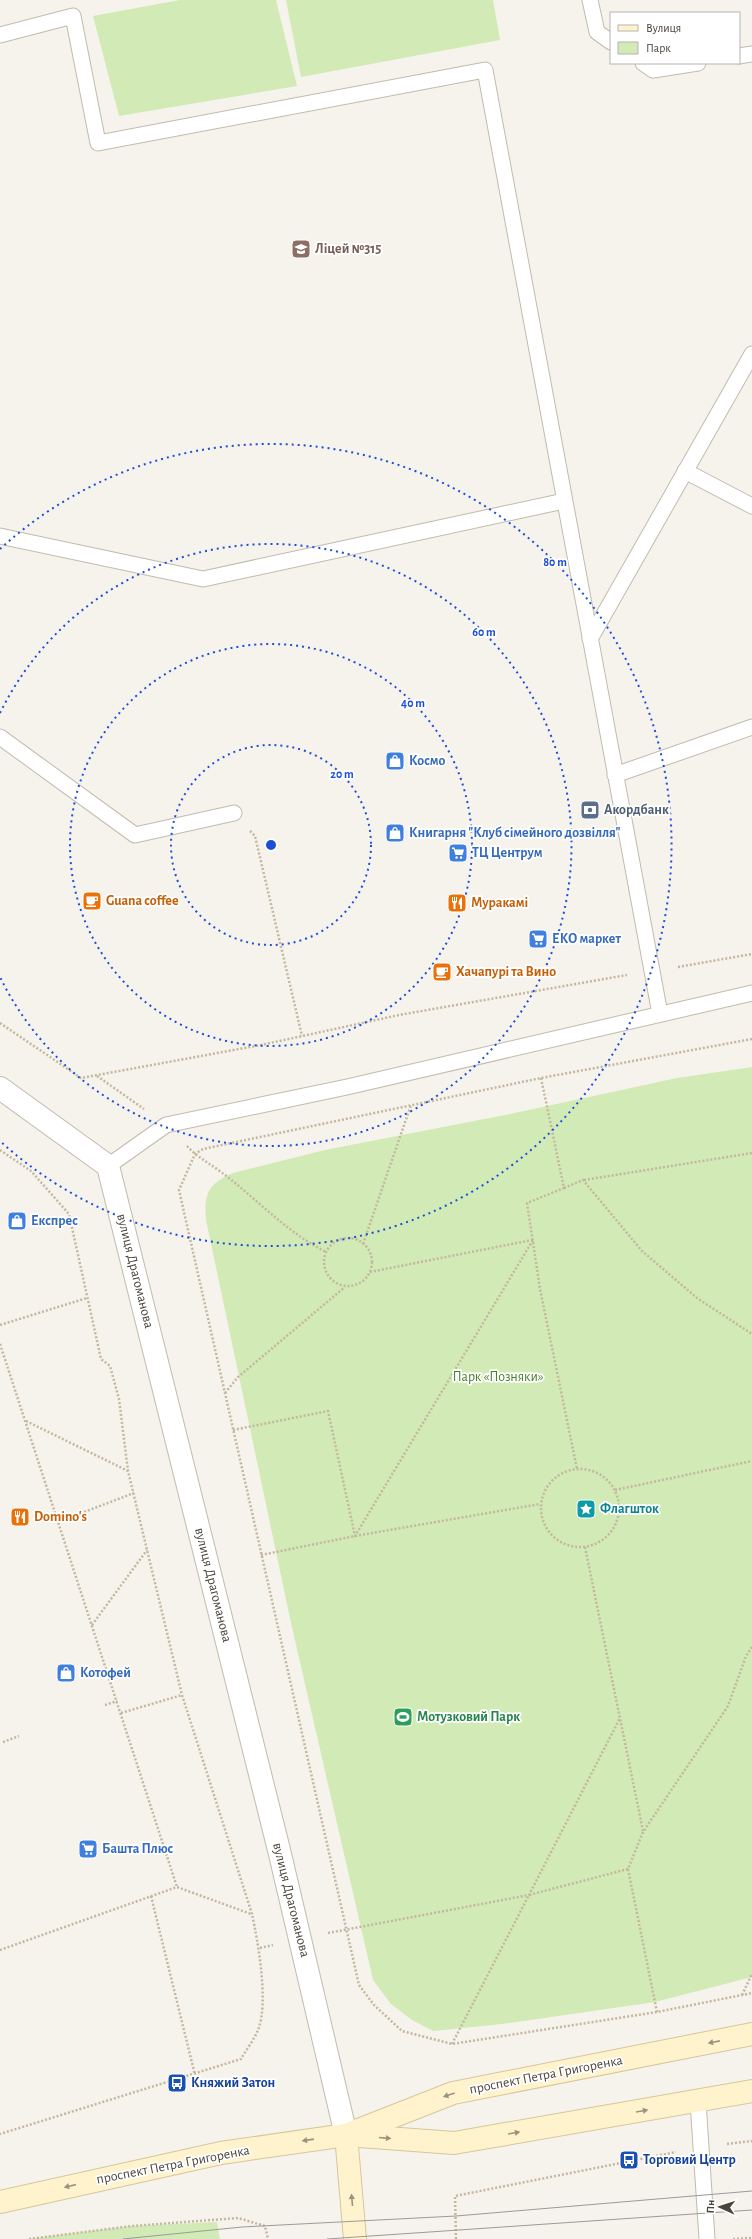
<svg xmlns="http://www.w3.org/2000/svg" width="752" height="2239" font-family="'Alegreya Sans',sans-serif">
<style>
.green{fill:#d2eab5}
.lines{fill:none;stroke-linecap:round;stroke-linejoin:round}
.service-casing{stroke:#c2bbae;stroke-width:17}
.tertiary-casing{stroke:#c2bbae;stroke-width:24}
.secondary-casing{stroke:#d6c79b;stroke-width:24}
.path{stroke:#c4b79f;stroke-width:2.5;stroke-dasharray:2 2;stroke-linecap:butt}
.service{stroke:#fff;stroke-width:15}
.tertiary{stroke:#fff;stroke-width:22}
.secondary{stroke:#fff3cd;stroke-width:22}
.tram{stroke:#9a9a9a;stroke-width:1}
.oneway{fill:#9c937c}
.ring{fill:none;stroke:#1d4ed8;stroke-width:2;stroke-dasharray:2 4}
.labels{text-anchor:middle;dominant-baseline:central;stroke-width:3.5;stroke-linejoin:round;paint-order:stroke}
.education-label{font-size:14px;font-weight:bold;fill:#785e54;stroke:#fff;text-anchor:start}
.shop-label{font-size:14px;font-weight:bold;fill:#366cbe;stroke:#fff;text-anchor:start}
.service-label{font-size:14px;font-weight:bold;fill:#4e5e75;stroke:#fff;text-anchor:start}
.food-label{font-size:14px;font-weight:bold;fill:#c56008;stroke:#fff;text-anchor:start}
.street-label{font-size:14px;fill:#4b4439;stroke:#fff}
.park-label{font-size:14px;fill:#4a7f2a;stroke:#fff}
.culture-label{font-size:14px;font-weight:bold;fill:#0d838f;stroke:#fff;text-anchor:start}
.leisure-label{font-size:14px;font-weight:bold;fill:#27864d;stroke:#fff;text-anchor:start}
.transit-label{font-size:14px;font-weight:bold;fill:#164399;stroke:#fff;text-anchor:start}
.centre{fill:#1d4ed8;stroke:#fff;stroke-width:2}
.ring-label{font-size:12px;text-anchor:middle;font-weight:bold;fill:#1d4ed8;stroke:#fff;stroke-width:3.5;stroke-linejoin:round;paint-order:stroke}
</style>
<rect width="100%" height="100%" fill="#f6f3ec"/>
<g class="green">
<polygon points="180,0 276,0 297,86 119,116 93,16"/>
<polygon points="286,0 493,0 500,40 301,77"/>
<path d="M 752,1067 L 752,1977 L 655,2002 L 502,2024 L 433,2031 L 412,2020 L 391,2004 L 373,1980 L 291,1623 L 206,1220 C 204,1193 208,1184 233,1173 L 325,1150 L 510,1114 L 677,1078 Z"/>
<polygon points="217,2222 220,2239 29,2239 132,2226"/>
</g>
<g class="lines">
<g class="service-casing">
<g id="service">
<polyline points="590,0 597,32 611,42"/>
<polyline points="0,35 73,16 98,143 485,70 660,1014"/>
<polyline points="739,56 752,54"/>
<polyline points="643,63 653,70 698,63"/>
<polyline points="685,471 752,506"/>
<polyline points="0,536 203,579 564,501"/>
<polyline points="590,639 752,354"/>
<polyline points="0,737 135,835 234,813"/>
<polyline points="615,775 752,727"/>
<polyline points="108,1166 166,1125 347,1087 752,993"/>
<polyline points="698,2101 707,2239"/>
</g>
</g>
<g class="tertiary-casing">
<polyline id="tertiary" points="0,1088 108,1166 279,1850 346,2135"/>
</g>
<g class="secondary-casing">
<g id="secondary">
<polyline points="351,2133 453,2093 752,2034"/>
<polyline points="346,2135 355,2239"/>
<polyline points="0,2202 221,2153 346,2135 454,2143 752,2091"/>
</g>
</g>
<g class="path">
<polyline points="250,831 255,836 302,1036"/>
<polyline points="678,967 752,954"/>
<polyline points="0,1023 81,1078 261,1045 399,1015 627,975"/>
<polyline points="752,1039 541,1078 203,1149 195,1154 179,1190 359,1985 374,2005 402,2031 452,2044 657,2012 752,1993"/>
<polyline points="97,1076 144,1109"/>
<polyline points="541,1078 564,1188 527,1203 540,1289 577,1469"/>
<path d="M 187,1146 C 197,1157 209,1163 221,1172 C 256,1198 286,1232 326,1252"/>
<path d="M 0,1150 L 31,1171 L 69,1214 L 101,1359 L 110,1366 L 119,1399 L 128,1471 L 182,1695 L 252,1914 C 258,1942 269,2003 258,2030 C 254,2040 246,2050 241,2059 L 0,2134"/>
<polyline points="584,1180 752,1153"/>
<polyline points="564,1188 583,1180 642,1251 697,1298 752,1334"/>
<circle cx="348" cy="1262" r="24"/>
<polyline points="363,1244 411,1105"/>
<polyline points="370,1272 532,1240"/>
<polyline points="0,1325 87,1298"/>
<polyline points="0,1344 177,1887"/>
<polyline points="225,1393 238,1377 345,1287"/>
<polyline points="26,1421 128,1471"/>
<polyline points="233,1430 328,1411 355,1536 533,1240"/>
<circle cx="580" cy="1508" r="39"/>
<polyline points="615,1490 752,1461"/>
<polyline points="58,1522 134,1493"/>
<polyline points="585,1547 643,1831"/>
<polyline points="261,1555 355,1536 540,1504"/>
<polyline points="92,1625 147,1550"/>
<polyline points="105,1705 117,1701"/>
<polyline points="121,1713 182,1695"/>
<polyline points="3,1742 19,1736"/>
<polyline points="628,1869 657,2012"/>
<polyline points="151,1896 195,2075"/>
<polyline points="328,1933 529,1895 620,1718"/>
<polyline points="260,1948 273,1945"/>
<polyline points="0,1950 177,1887 251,1914"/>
<polyline points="742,1995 752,1974"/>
<polyline points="452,2044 529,1895 628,1869 643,1832 728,1706 746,1656 752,1647"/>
<polyline points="727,2144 752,2141"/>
<polyline points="29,2239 132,2226 238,2218 265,2226 268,2239"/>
<polyline points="456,2239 455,2196 676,2152"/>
<polyline points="733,2239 752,2238"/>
</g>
<use href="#service" class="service"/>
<use href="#tertiary" class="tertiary"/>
<use href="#secondary" class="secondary"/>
<g class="tram">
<polyline points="123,2239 242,2227 456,2216 752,2191"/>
<polyline points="327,2239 752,2210"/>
</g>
</g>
<defs><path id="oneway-solid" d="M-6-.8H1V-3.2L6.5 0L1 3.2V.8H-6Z"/></defs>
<g class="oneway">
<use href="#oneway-solid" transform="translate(714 2042) rotate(169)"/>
<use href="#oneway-solid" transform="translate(449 2095) rotate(161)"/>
<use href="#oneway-solid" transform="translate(642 2111) rotate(-10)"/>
<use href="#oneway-solid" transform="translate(514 2133) rotate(-10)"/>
<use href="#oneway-solid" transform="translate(385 2138) rotate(5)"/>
<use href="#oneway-solid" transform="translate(308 2140) rotate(172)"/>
<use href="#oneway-solid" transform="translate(70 2186) rotate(167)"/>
<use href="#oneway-solid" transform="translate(352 2200) rotate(-95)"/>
</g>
<g class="ring">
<circle cx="271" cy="845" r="100"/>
<circle cx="271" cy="845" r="201"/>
<path d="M0 713A301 301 0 1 1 0 977"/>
<path d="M0 549A401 401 0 1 1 0 1141"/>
</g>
<defs>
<g id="school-square" transform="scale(1)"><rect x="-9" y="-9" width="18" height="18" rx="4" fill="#8d6e63" stroke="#fff"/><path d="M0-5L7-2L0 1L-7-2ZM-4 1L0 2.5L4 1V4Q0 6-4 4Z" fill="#fff"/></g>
<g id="shop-square" transform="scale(1)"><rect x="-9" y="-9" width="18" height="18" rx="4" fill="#3f7fe0" stroke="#fff"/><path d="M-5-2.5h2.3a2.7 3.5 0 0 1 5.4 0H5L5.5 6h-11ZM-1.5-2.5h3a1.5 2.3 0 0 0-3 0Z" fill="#fff"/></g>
<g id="bank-square" transform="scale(1)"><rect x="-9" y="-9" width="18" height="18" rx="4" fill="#5c6f8a" stroke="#fff"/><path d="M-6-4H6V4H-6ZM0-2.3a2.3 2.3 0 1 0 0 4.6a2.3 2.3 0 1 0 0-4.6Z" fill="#fff"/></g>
<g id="supermarket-square" transform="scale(1)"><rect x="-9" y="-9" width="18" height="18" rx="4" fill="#3f7fe0" stroke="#fff"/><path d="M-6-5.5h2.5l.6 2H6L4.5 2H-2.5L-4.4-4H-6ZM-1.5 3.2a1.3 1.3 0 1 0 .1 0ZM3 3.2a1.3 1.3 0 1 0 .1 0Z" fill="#fff"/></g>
<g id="cafe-square" transform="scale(1)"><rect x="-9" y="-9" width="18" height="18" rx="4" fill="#e8710a" stroke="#fff"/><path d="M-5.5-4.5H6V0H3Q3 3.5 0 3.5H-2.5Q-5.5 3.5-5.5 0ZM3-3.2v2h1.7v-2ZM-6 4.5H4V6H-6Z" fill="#fff"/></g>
<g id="restaurant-square" transform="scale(1)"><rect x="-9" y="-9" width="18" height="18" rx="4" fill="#e8710a" stroke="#fff"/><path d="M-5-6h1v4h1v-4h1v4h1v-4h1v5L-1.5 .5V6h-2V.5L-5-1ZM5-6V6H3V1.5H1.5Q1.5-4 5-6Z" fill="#fff"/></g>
<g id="sight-square" transform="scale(1)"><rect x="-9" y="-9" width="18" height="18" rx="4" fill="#0f9aa8" stroke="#fff"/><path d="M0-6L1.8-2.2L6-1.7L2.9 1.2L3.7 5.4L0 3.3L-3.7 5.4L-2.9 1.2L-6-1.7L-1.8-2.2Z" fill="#fff"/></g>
<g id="stadium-square" transform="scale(1)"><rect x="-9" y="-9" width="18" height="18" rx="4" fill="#2e9e5b" stroke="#fff"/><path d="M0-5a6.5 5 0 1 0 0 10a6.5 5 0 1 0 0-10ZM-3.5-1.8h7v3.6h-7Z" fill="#fff"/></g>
<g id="bus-square" transform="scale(1)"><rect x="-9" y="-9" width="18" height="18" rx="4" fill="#1a4fb4" stroke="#fff"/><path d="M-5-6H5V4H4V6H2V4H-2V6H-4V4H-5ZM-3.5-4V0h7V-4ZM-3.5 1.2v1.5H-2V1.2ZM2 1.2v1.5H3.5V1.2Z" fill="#fff"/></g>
</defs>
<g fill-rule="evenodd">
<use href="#school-square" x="301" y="249"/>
<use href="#shop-square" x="395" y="761"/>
<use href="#bank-square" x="590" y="810"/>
<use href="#shop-square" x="395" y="833"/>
<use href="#supermarket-square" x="458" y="853"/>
<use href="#cafe-square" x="92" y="901"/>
<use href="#restaurant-square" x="457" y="903"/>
<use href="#supermarket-square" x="538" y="939"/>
<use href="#cafe-square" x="442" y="972"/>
<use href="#shop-square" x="17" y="1221"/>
<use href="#sight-square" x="586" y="1509"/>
<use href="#restaurant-square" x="20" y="1517"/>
<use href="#shop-square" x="66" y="1673"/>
<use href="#stadium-square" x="403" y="1717"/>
<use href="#supermarket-square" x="88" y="1849"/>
<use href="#bus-square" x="177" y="2083"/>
<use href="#bus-square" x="629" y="2160"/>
</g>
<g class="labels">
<g class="education-label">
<text x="315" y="249">Ліцей №315</text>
</g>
<g class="shop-label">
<text x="409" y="761">Космо</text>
<text x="409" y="833">Книгарня "Клуб сімейного дозвілля"</text>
<text x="472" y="853">ТЦ Центрум</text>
<text x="552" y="939">ЕКО маркет</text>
<text x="31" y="1221">Експрес</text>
<text x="80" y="1673">Котофей</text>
<text x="102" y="1849">Башта Плюс</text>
</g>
<g class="service-label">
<text x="604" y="810">Акордбанк</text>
</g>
<g class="food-label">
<text x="106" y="901">Guana coffee</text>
<text x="471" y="903">Муракамі</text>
<text x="456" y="972">Хачапурі та Вино</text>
<text x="34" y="1517">Domino's</text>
</g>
<g class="street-label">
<text transform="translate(135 1271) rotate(76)">вулиця Драгоманова</text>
<text transform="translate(213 1585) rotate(76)">вулиця Драгоманова</text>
<text transform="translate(291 1900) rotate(76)">вулиця Драгоманова</text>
<text transform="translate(546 2075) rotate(-11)">проспект Петра Григоренка</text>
<text transform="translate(173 2165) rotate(-11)">проспект Петра Григоренка</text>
</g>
<g class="park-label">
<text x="498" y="1377">Парк «Позняки»</text>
</g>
<g class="culture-label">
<text x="600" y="1509">Флагшток</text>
</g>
<g class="leisure-label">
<text x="417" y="1717">Мотузковий Парк</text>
</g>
<g class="transit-label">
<text x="191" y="2083">Княжий Затон</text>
<text x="643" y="2160">Торговий Центр</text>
</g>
</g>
<circle cx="271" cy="845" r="6" class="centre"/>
<g class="ring-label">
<text x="555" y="566">80 m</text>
<text x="484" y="636">60 m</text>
<text x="413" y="707">40 m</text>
<text x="342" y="778">20 m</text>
</g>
<rect x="610" y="12" width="130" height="52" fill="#ffffff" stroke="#b7b4b0"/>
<rect x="618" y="25" width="20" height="6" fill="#fff3cd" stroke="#b7b4b0"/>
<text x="646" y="32" font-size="12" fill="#4b4439">Вулиця</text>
<rect x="618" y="42" width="20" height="12" fill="#d2eab5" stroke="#b7b4b0"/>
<text x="646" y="52" font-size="12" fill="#4b4439">Парк</text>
<g transform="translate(720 2207) rotate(273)" stroke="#ffffff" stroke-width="3" paint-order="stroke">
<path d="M0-3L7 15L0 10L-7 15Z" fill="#4b4439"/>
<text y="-6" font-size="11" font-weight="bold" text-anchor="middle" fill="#4b4439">Пн</text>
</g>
</svg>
